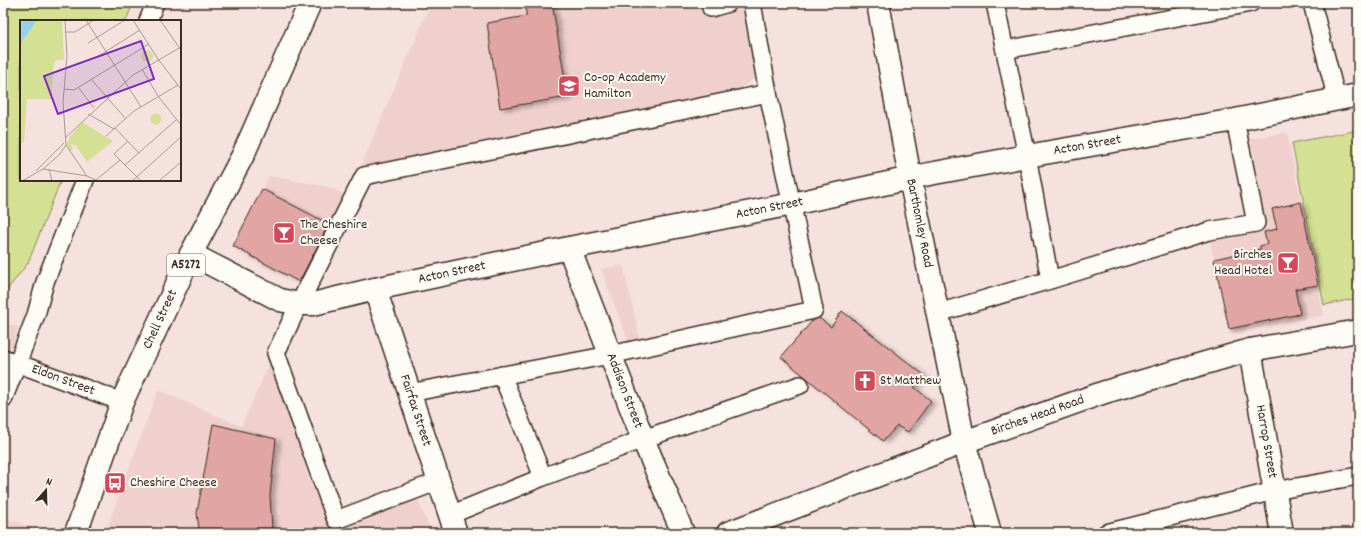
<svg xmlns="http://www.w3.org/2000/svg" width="1361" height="536" font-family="Dekko,sans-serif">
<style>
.built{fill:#efd0cd}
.green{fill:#d4e194;stroke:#888659}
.building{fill:#e1a6a4;stroke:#3b2a1e;filter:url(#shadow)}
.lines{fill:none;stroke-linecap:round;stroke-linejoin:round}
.lane-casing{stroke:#3b2a1e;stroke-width:20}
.street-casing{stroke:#3b2a1e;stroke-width:25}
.secondary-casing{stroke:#3b2a1e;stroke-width:25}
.primary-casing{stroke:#3b2a1e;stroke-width:25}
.lane{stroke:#fdfcf7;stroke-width:17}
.street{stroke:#fdfcf7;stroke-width:22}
.secondary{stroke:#fdfcf7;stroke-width:22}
.primary{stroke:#fdfcf7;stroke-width:22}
.labels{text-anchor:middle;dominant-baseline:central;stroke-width:4;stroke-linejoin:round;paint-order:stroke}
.shield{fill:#fdfcf7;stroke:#75695f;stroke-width:1}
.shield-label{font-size:13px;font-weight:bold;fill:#3b2a1e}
.poi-label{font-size:14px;fill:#3b2a1e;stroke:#fdfcf7;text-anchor:start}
.street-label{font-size:14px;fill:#3b2a1e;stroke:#fdfcf7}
.inset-road{fill:none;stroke:#ab9891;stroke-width:1}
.view{fill:#7b2cbf;fill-opacity:0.15;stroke:#7b2cbf;stroke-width:2}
.inset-edge{fill:none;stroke:#3b2a1e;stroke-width:2}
</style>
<defs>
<filter id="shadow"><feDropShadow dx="4.5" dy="2.5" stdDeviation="2" flood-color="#0004"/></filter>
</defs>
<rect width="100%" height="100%" fill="#f5e2de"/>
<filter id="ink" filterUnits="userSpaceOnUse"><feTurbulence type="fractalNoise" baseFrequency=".025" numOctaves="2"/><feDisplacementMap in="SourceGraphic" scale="8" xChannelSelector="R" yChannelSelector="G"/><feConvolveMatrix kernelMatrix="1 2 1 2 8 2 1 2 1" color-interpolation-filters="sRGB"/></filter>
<g filter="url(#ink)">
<g class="built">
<polygon points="431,3 743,3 758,76 728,97 559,127 361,166"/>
<polygon points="1287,132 1324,315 1230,334 1210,240 1267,228 1250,139"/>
<polygon points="269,176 324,186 349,195 303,280 298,282 236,248 236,241"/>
<polygon points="623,265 640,339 628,341 601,269"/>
<polygon points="3,322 18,327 9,360 3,375"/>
<polygon points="269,365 277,365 309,479 331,526 416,496 432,533 105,533 158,390 241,426"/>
<polygon points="3,517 43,531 43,533 3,533"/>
</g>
<g class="green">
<polygon points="3,3 133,3 126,21 21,21 21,180 61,180 28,263 3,295"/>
<polygon points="1358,130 1358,298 1324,305 1292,143"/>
</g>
<g class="building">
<polygon points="526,3 552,3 568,97 500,108 487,23 526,16"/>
<polygon points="262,189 329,224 299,282 233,246"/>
<polygon points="1301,202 1318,285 1295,289 1300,314 1229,329 1214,259 1260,249 1260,246 1267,244 1264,232 1277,229 1272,209"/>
<polygon points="842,311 924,375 914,387 931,401 908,432 897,426 883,441 781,357 813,320 819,318 831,327"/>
<polygon points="213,424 276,439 270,495 272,529 199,529 197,513"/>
</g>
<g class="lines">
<g class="lane-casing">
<g id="lane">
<polyline points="995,3 1027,156 1050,280"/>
<polyline points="1312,3 1337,100"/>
<polyline points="711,8 728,3"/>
<polyline points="148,21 155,3"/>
<polyline points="1005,50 1251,3"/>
<polyline points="938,313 1050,280 1209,231 1256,223 1235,120"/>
<path id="s1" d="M 3,358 L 122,402"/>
<polyline points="502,375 543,477"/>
<polyline points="409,393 610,355 814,310 768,93 752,3"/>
<polyline points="3,400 36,315 45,282 85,180"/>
<polyline points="439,481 336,520 276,353 299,304 364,176 768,93"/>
<polyline points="450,515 543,477 643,439 800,385"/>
<polyline points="1106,533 1274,491 1358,476"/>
</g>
</g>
<g class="street-casing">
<g id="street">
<path id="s2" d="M 878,3 L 910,178 L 964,442 L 990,533"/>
<path id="s3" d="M 569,248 L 643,439 L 683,533"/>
<path id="s4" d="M 191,254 L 280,300 L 299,304 L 313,304 L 375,289 L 569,248 L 792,204 L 929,174 L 1027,156 L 1235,120 L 1358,95"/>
<path id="s5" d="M 375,289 L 456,533"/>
<path id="s6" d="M 1250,350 L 1282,533"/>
</g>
</g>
<g class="secondary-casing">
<g id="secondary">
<path id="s7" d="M 728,533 L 964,442 L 1105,392 L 1250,350 L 1358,331"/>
</g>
</g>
<g class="primary-casing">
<g id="primary">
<path id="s8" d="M 76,533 L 122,402 L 191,254 L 243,155 L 310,3"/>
</g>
</g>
<use href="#lane" class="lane"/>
<use href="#street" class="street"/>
<use href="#secondary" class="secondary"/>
<use href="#primary" class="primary"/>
</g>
</g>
<defs>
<g id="school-square" transform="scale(1.15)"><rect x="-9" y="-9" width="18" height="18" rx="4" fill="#d1495b" stroke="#fdfcf7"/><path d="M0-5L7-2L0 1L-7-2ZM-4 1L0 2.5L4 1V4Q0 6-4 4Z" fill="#fff"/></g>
<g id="bar-square" transform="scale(1.15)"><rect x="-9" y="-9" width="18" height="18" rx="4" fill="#d1495b" stroke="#fdfcf7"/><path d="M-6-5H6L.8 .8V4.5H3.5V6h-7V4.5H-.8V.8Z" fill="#fff"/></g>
<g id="church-square" transform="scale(1.15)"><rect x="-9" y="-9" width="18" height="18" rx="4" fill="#d1495b" stroke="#fdfcf7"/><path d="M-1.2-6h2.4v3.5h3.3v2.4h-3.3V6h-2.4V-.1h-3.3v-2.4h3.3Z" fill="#fff"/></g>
<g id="bus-square" transform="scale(1.15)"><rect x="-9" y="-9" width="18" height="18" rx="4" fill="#d1495b" stroke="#fdfcf7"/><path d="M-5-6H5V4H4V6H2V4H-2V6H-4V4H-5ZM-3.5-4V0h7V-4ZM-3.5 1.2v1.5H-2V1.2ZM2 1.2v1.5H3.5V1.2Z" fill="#fff"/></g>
</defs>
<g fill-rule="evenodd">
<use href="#school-square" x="569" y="86"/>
<use href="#bar-square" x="284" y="233"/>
<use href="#bar-square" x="1288" y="263"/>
<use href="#church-square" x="865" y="381"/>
<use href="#bus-square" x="115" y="483"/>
</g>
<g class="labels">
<rect class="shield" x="167" y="254" width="38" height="22" rx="3"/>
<g class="shield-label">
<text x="186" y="265">A5272</text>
</g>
<g class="poi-label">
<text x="584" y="78">Co-op Academy<tspan x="584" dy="16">Hamilton</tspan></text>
<text x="300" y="225">The Cheshire<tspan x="300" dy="16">Cheese</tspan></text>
<text x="1272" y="255" text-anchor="end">Birches<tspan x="1272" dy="16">Head Hotel</tspan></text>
<text x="880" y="381">St Matthew</text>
<text x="130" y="483">Cheshire Cheese</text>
</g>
<g class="street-label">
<text stroke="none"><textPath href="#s4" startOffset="924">Acton Street</textPath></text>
<text stroke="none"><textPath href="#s4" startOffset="600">Acton Street</textPath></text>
<text stroke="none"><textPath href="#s2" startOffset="224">Barthomley Road</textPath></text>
<text stroke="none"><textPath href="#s4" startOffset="276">Acton Street</textPath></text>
<text stroke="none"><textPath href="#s8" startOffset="230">Chell Street</textPath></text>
<text stroke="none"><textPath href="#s1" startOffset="64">Eldon Street</textPath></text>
<text stroke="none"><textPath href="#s3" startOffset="153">Addison Street</textPath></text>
<text stroke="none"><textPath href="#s5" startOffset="128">Fairfax Street</textPath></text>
<text stroke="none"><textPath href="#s7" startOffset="331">Birches Head Road</textPath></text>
<text stroke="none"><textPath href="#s6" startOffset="93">Harrop Street</textPath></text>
</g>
</g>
<g transform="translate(20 20)">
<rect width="161" height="161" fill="#f5e2de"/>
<path d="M 0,0 L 42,0 L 44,40 L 37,40 L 34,43 L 31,79 L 7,79 L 4,122 L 0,124 ZM121 36a6 6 0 1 1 12 0a6 6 0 1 1-12 0ZM130.5 99a5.5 5.5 0 1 1 11 0a5.5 5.5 0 1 1-11 0ZM 62,102 L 93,121 L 67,142 L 56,126 L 51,124 L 53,129 L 50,131 L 47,125 L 48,120 L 53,122 L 48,119 Z" fill="#d4e194"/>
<path d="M 4,0 L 17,0 L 0,24 L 0,3 Z" fill="#90d4f2"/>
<path class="inset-road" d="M 45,0 L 47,36 L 43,82 L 46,125 L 67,156 L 78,161M 66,0 L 121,87M 113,0 L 138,39 L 161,69M 140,0 L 161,30M 45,12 L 55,12 L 74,0M 68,23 L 105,0M 77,37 L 120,10M 122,49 L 138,76 L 161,105M 71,59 L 105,98M 58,67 L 74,88M 44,69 L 54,70 L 129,24M 68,94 L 94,109M 95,108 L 119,133M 86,116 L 114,91 L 158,65M 45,118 L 113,55 L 161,27M 108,121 L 94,134 L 121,161M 105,145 L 156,100M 23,149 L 67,156M 29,149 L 32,161M 16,151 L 44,123M 76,160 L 100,140M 2,161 L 23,149 L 40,134 L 46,125M 112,161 L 161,117M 139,161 L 161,142"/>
<path class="view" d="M 121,21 L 134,59 L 38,94 L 24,56 Z"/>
<rect width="161" height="161" class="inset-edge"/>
</g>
<rect width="1361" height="536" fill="none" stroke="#fdfcf7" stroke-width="16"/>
<rect x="8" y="8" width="1345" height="520" fill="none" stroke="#3b2a1e" stroke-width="1.5" filter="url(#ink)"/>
<g transform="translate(46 490) rotate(20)" stroke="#fdfcf7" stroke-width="3" paint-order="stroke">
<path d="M0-3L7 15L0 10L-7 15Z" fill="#3b2a1e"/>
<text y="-6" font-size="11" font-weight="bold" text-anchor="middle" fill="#3b2a1e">N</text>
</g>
</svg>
